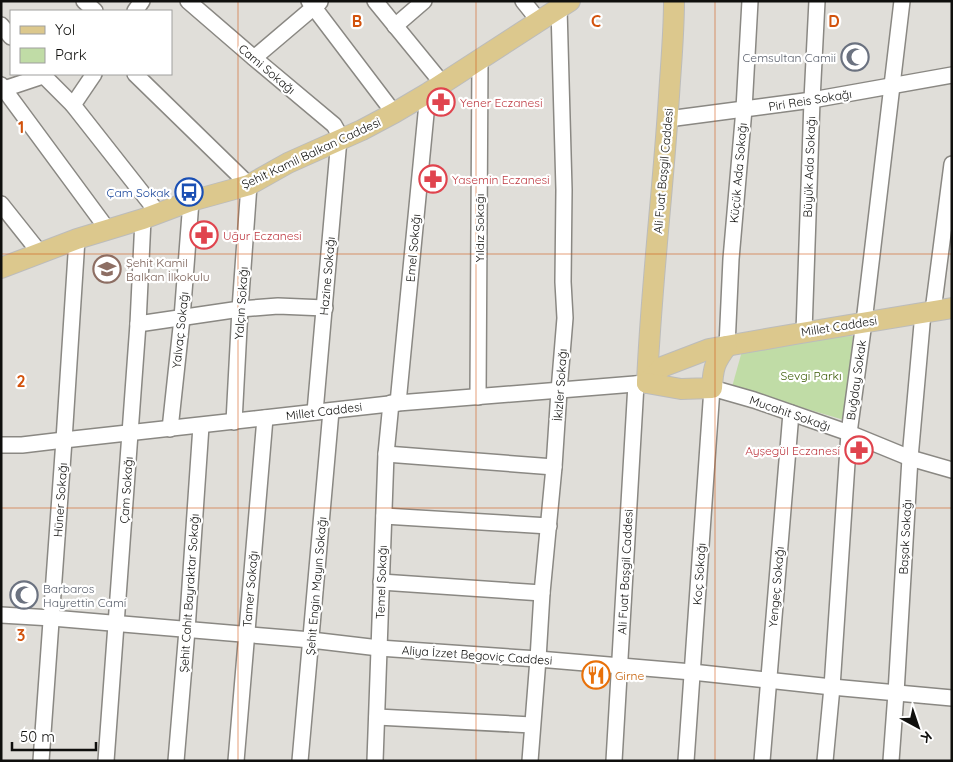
<svg xmlns="http://www.w3.org/2000/svg" width="953" height="762" font-family="Quicksand,sans-serif">
<style>
.green{fill:#c0dca6}
.lines{fill:none;stroke-linecap:round;stroke-linejoin:round}
.minor-casing{stroke:#8a8883;stroke-width:18}
.major-casing{stroke:#bcbcbb;stroke-width:22}
.minor{stroke:#fff;stroke-width:15}
.major{stroke:#dcc88d;stroke-width:20}
.grid{fill:none;stroke:#d2520c;stroke-width:1;stroke-opacity:0.55}
.labels{text-anchor:middle;dominant-baseline:central;stroke-width:4.5;stroke-linejoin:round;paint-order:stroke}
.worship-label{font-size:12px;fill:#5b616d;stroke:#fff;text-anchor:end}
.street-label{font-size:12px;fill:#0f0f0d;stroke:#fff}
.health-label{font-size:12px;fill:#be3a42;stroke:#fff;text-anchor:start}
.transit-label{font-size:12px;fill:#164399;stroke:#fff;text-anchor:end}
.education-label{font-size:12px;fill:#785e54;stroke:#fff;text-anchor:start}
.park-label{font-size:12px;fill:#3b5b05;stroke:#fff}
.food-label{font-size:12px;fill:#c56008;stroke:#fff;text-anchor:start}
.grid-label{font-size:16px;text-anchor:middle;font-weight:bold;fill:#d2520c;stroke:#fff;stroke-width:4.5;stroke-linejoin:round;paint-order:stroke}
</style>
<rect width="100%" height="100%" fill="#e0ded9"/>
<polygon class="green" points="853,336 844,420 732,387 742,351 827,337"/>
<g class="lines">
<g class="minor-casing">
<g id="minor">
<polyline points="84,1 95,11"/>
<polyline points="188,1 254,58 334,125 339,134 339,139 315,412"/>
<polyline points="309,1 394,113"/>
<polyline points="375,1 442,83"/>
<polyline points="523,1 539,21"/>
<polyline points="135,11 142,1"/>
<polyline points="1,25 11,37"/>
<polyline points="395,26 424,1"/>
<polyline points="254,58 320,2"/>
<polyline points="42,74 73,105 158,213"/>
<polyline points="135,74 249,185 240,309 234,422"/>
<polyline points="1,85 108,230"/>
<polyline points="1,90 43,76"/>
<polyline points="73,105 94,74"/>
<polyline points="668,119 812,100 952,75"/>
<polyline points="1,204 40,253"/>
<polyline points="933,311 952,164"/>
<polyline points="138,324 240,309 278,306 325,308"/>
<polyline points="804,332 812,100 817,1"/>
<polyline points="727,346 731,259 744,109 750,1"/>
<polyline points="478,397 480,59"/>
<polyline points="398,403 428,93"/>
<polyline points="170,429 182,318 191,201"/>
<polyline points="1,445 22,445 64,440 398,403 647,383"/>
<polyline points="386,454 554,467"/>
<polyline points="384,516 549,526"/>
<polyline points="381,582 542,593"/>
<polyline points="1,615 52,618 311,640 379,648 538,659 692,672 832,687 952,698"/>
<polyline points="377,717 532,725"/>
<polyline points="41,761 64,440 77,239"/>
<polyline points="106,761 138,324 143,219"/>
<polyline points="176,761 187,630 201,426"/>
<polyline points="236,761 265,418"/>
<polyline points="300,761 331,411"/>
<polyline points="375,761 386,454 391,403"/>
<polyline points="530,761 538,659 542,593 554,467 559,391 565,318 563,282 564,190 559,8"/>
<polyline points="614,761 636,384"/>
<polyline points="686,761 712,388 754,400 849,433 910,458 952,470"/>
<polyline points="762,761 791,413"/>
<polyline points="825,761 832,687 849,433 864,322 902,1"/>
<polyline points="891,761 896,693 910,458 923,313"/>
</g>
</g>
<g class="major-casing">
<g id="major">
<polyline points="1,268 77,239 143,219 191,201 249,185 288,163 362,130 394,113 428,93 570,1"/>
<path d="M 647,383 C 651,287 663,192 669,96 C 671,64 674,33 674,1"/>
<polyline points="647,383 662,367 709,349 795,334 952,308"/>
<path d="M 647,383 L 681,389 L 712,388 C 713,367 715,362 727,346"/>
</g>
</g>
<use href="#minor" class="minor"/>
<use href="#major" class="major"/>
</g>
<path class="grid" d="M 238,1 L 238,761M 476,1 L 476,761M 715,1 L 715,761M 1,254 L 952,254M 1,508 L 952,508"/>
<defs>
<g id="mosque-ring" transform="scale(1.4375)"><circle r="9.5" fill="#fff" stroke="#6b7280" stroke-width="1.5"/><path d="M3.5-4.9A6 6 0 1 0 3.5 4.9A5 5 0 1 1 3.5-4.9Z" fill="#6b7280"/></g>
<g id="pharmacy-ring" transform="scale(1.4375)"><circle r="9.5" fill="#fff" stroke="#e0444e" stroke-width="1.5"/><path d="M-2-6h4v4h4v4h-4v4h-4v-4h-4v-4h4Z" fill="#e0444e"/></g>
<g id="bus-ring" transform="scale(1.4375)"><circle r="9.5" fill="#fff" stroke="#1a4fb4" stroke-width="1.5"/><path d="M-5-6H5V4H4V6H2V4H-2V6H-4V4H-5ZM-3.5-4V0h7V-4ZM-3.5 1.2v1.5H-2V1.2ZM2 1.2v1.5H3.5V1.2Z" fill="#1a4fb4"/></g>
<g id="school-ring" transform="scale(1.4375)"><circle r="9.5" fill="#fff" stroke="#8d6e63" stroke-width="1.5"/><path d="M0-5L7-2L0 1L-7-2ZM-4 1L0 2.5L4 1V4Q0 6-4 4Z" fill="#8d6e63"/></g>
<g id="restaurant-ring" transform="scale(1.4375)"><circle r="9.5" fill="#fff" stroke="#e8710a" stroke-width="1.5"/><path d="M-5-6h1v4h1v-4h1v4h1v-4h1v5L-1.5 .5V6h-2V.5L-5-1ZM5-6V6H3V1.5H1.5Q1.5-4 5-6Z" fill="#e8710a"/></g>
</defs>
<g fill-rule="evenodd">
<use href="#mosque-ring" x="855" y="57"/>
<use href="#pharmacy-ring" x="441" y="102"/>
<use href="#pharmacy-ring" x="433" y="179"/>
<use href="#bus-ring" x="189" y="192"/>
<use href="#pharmacy-ring" x="204" y="235"/>
<use href="#school-ring" x="107" y="269"/>
<use href="#pharmacy-ring" x="859" y="450"/>
<use href="#mosque-ring" x="24" y="595"/>
<use href="#restaurant-ring" x="596" y="675"/>
</g>
<g class="labels">
<g class="worship-label">
<text x="836" y="57">Cemsultan Camii</text>
<text x="43" y="588" text-anchor="start">Barbaros<tspan x="43" dy="14">Hayrettin Cami</tspan></text>
</g>
<g class="street-label">
<text transform="translate(267 69) rotate(40)">Cami Sokağı</text>
<text transform="translate(810 100) rotate(-9)">Piri Reis Sokağı</text>
<text transform="translate(311 153) rotate(-25)">Şehit Kamil Balkan Caddesi</text>
<text transform="translate(809 167) rotate(-88)">Büyük Ada Sokağı</text>
<text transform="translate(663 171) rotate(-85)">Ali Fuat Başgil Caddesi</text>
<text transform="translate(738 173) rotate(-85)">Küçük Ada Sokağı</text>
<text transform="translate(479 228) rotate(-90)">Yıldız Sokağı</text>
<text transform="translate(413 248) rotate(-85)">Emel Sokağı</text>
<text transform="translate(327 276) rotate(-85)">Hazine Sokağı</text>
<text transform="translate(241 303) rotate(-86)">Yalçın Sokağı</text>
<text transform="translate(839 326) rotate(-9)">Millet Caddesi</text>
<text transform="translate(180 330) rotate(-84)">Yalvaç Sokağı</text>
<text transform="translate(856 380) rotate(-82)">Buğday Sokak</text>
<text transform="translate(560 385) rotate(-86)">İkizler Sokağı</text>
<text transform="translate(324 411) rotate(-7)">Millet Caddesi</text>
<text transform="translate(790 413) rotate(19)">Mucahit Sokağı</text>
<text transform="translate(126 490) rotate(-86)">Çam Sokağı</text>
<text transform="translate(60 500) rotate(-86)">Hüner Sokağı</text>
<text transform="translate(905 537) rotate(-87)">Başak Sokağı</text>
<text transform="translate(625 572) rotate(-87)">Ali Fuat Başgil Caddesi</text>
<text transform="translate(699 574) rotate(-86)">Koç Sokağı</text>
<text transform="translate(381 582) rotate(-88)">Temel Sokağı</text>
<text transform="translate(316 586) rotate(-85)">Şehit Engin Mayın Sokağı</text>
<text transform="translate(776 587) rotate(-85)">Yengeç Sokağı</text>
<text transform="translate(250 589) rotate(-85)">Tamer Sokağı</text>
<text transform="translate(189 593) rotate(-86)">Şehit Cahit Bayraktar Sokağı</text>
<text transform="translate(477 655) rotate(4)">Aliya İzzet Begoviç Caddesi</text>
</g>
<g class="health-label">
<text x="460" y="102">Yener Eczanesi</text>
<text x="452" y="179">Yasemin Eczanesi</text>
<text x="223" y="235">Uğur Eczanesi</text>
<text x="840" y="450" text-anchor="end">Ayşegül Eczanesi</text>
</g>
<g class="transit-label">
<text x="170" y="192">Çam Sokak</text>
</g>
<g class="education-label">
<text x="126" y="262">Şehit Kamil<tspan x="126" dy="14">Balkan İlkokulu</tspan></text>
</g>
<g class="park-label">
<text x="811" y="375">Sevgi Parkı</text>
</g>
<g class="food-label">
<text x="615" y="675">Girne</text>
</g>
</g>
<g class="grid-label">
<text x="357" y="27">B</text>
<text x="596" y="27">C</text>
<text x="834" y="27">D</text>
<text x="21" y="133">1</text>
<text x="21" y="387">2</text>
<text x="21" y="641">3</text>
</g>
<rect width="953" height="762" fill="none" stroke="#0f0f0d" stroke-width="5"/>
<rect x="10" y="10" width="162" height="65" fill="#ffffff" stroke="#9f9f9e"/>
<rect x="20" y="26" width="25" height="8" fill="#dcc88d" stroke="#9f9f9e"/>
<text x="55" y="35" font-size="15" fill="#0f0f0d">Yol</text>
<rect x="20" y="48" width="25" height="15" fill="#c0dca6" stroke="#9f9f9e"/>
<text x="55" y="60" font-size="15" fill="#0f0f0d">Park</text>
<g transform="translate(918 727) rotate(140)" stroke="#ffffff" stroke-width="4" paint-order="stroke">
<path d="M0-4L9 19L0 12L-9 19Z" fill="#0f0f0d"/>
<text y="-8" font-size="14" font-weight="bold" text-anchor="middle" fill="#0f0f0d">K</text>
</g>
<path d="M12 742v8h84v-8" fill="none" stroke="#0f0f0d" stroke-width="2.5"/>
<text x="20" y="742" font-size="15" fill="#0f0f0d" stroke="#ffffff" stroke-width="4" paint-order="stroke">50 m</text>
</svg>
